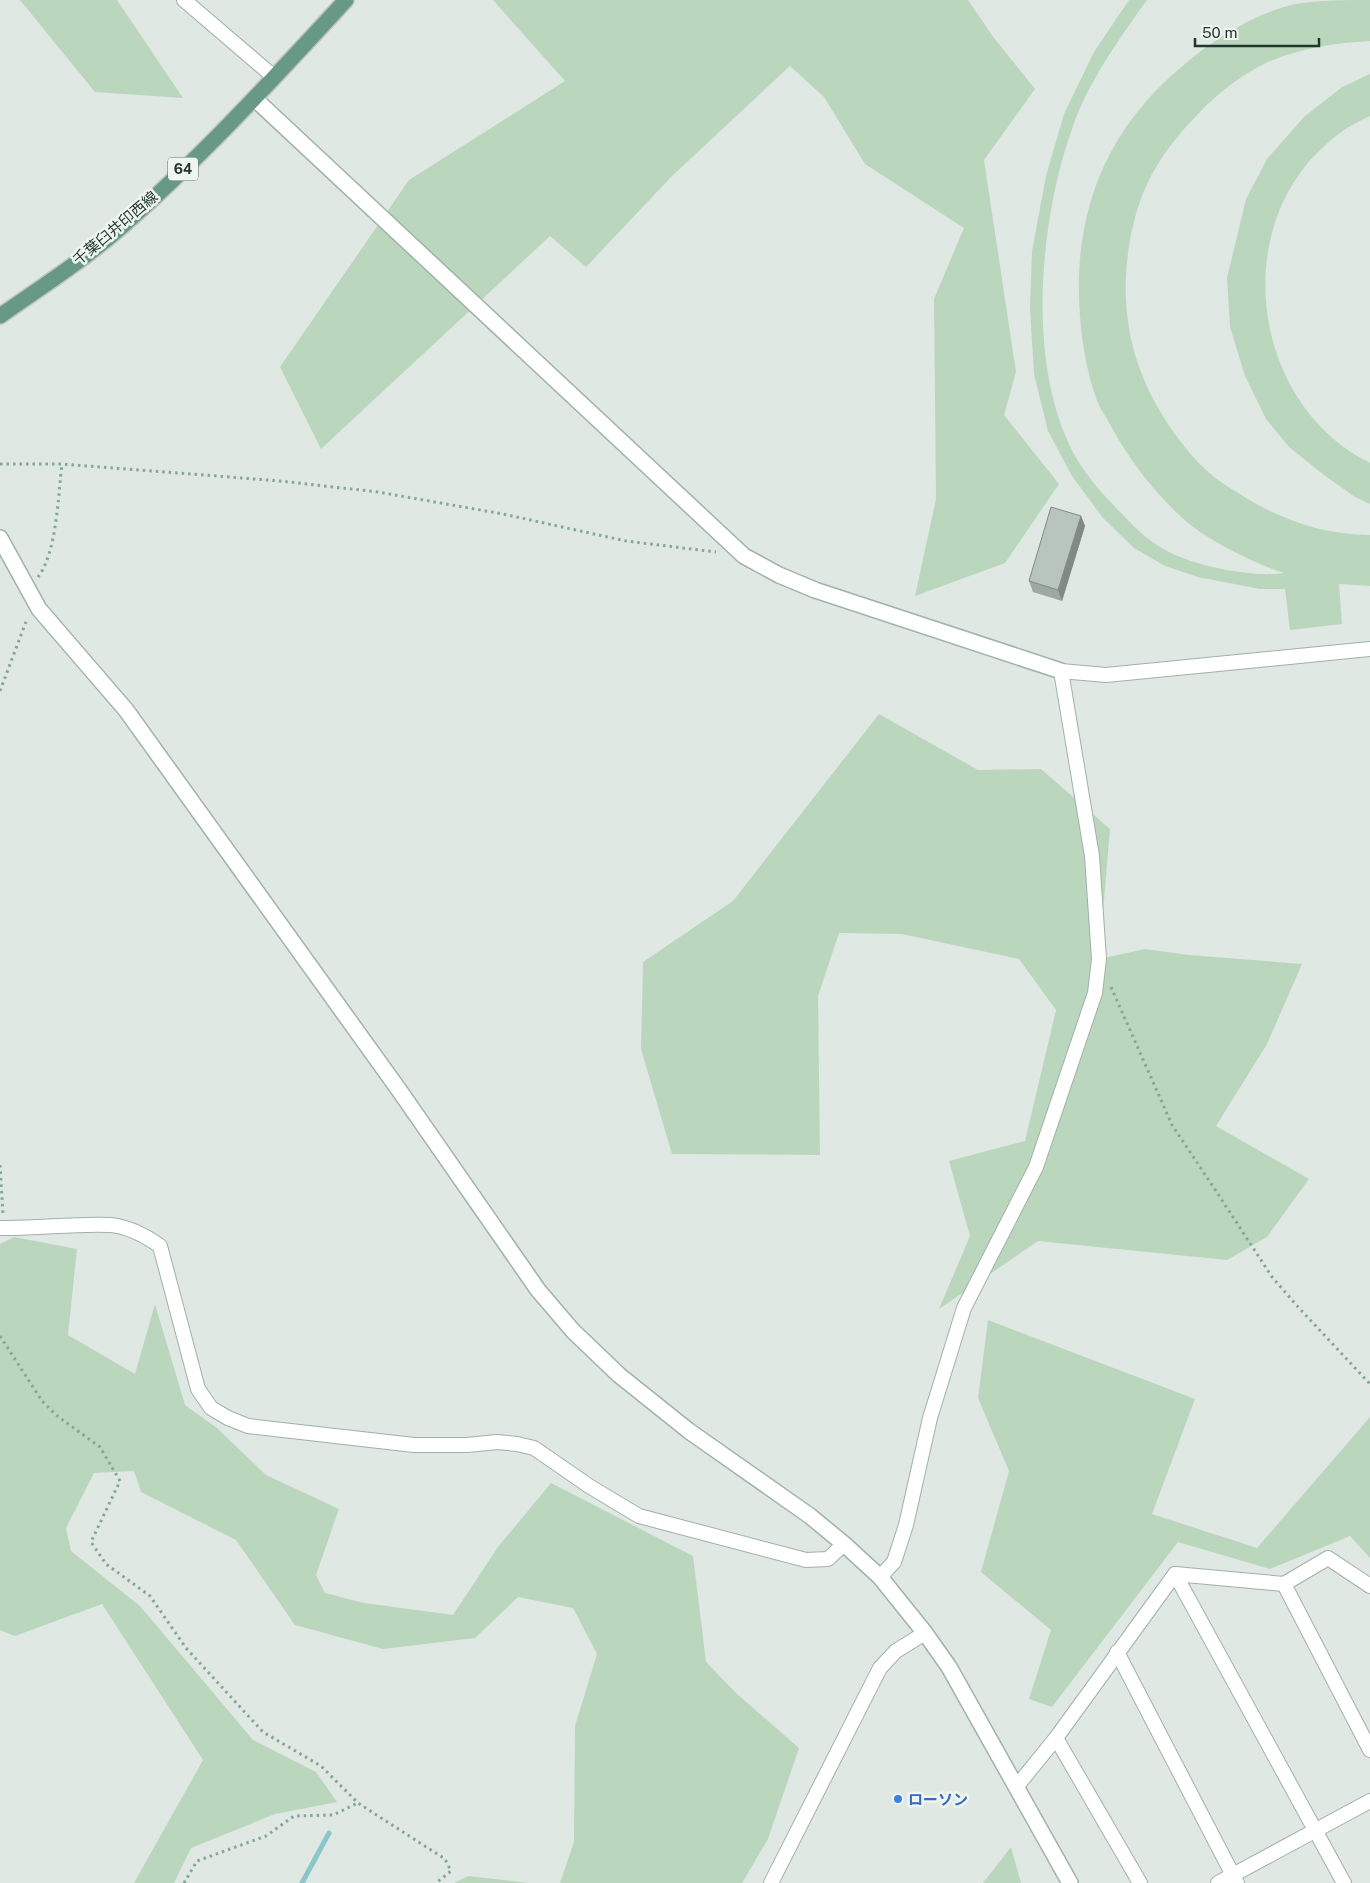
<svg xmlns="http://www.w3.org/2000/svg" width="1370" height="1883" font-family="'Public Sans','Noto Sans JP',sans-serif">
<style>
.green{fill:#bad7be}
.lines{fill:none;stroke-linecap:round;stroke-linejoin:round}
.stream{stroke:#8cc6c8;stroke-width:5}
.street-casing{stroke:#a3afa9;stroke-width:16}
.secondary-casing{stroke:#9fb3a9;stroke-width:18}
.primary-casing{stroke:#bdc3c0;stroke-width:18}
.path{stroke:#83a897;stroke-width:3;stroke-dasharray:2.5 4;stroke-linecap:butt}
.street{stroke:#fff;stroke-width:14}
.secondary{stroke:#fff;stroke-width:15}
.primary{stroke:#689986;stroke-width:15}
.wall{fill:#9ea9a3}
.shaded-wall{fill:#818a85}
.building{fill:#b8c5be;stroke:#818a85}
.shop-dot{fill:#3f7fe0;stroke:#eff5f1;stroke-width:2}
.labels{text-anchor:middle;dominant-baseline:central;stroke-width:5;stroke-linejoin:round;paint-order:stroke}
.shield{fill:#eff5f1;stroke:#606f68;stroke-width:1}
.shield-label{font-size:14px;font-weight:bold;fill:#22362e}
.street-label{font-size:15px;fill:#22362e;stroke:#eff5f1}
.shop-label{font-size:15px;font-weight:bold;fill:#366cbe;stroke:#eff5f1;text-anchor:start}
</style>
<rect width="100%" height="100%" fill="#dfe8e3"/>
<g class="green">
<polygon points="20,0 117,0 183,98 95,92"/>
<polygon points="493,0 968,0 994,38 1035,89 984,160 1016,372 1004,415 1059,484 1005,563 915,596 936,499 934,299 964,228 865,164 824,97 790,66 672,176 586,267 550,236 321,449 280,367 409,180 565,81"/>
<path d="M 1129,0 L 1147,0 C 1119,39 1089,81 1073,126 C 1039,220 1026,364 1074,454 C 1087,478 1107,499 1126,518 C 1138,531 1152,543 1167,551 C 1194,566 1254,578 1284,573 C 1256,564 1211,542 1188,523 C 1158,497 1131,463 1112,428 C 1107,418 1100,409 1096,398 C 1087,372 1082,343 1080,316 C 1072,215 1105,129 1185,64 C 1217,37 1254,14 1295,4 C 1319,0 1345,0 1370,0 L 1370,41 C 1335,43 1300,48 1268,62 C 1243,74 1219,92 1200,112 C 1179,133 1160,157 1147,184 C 1128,226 1121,281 1129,328 C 1137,379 1167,432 1205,469 C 1216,480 1232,489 1246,498 C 1284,521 1325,535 1370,535 L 1370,586 L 1339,584 L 1342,624 L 1290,630 L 1285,589 L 1260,589 L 1198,577 L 1165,566 L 1134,548 L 1103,518 L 1072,476 L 1048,431 L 1034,374 L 1030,308 L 1032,251 L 1046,176 L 1064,114 L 1094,52 Z"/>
<path d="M 1370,74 L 1370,116 C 1360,121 1349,126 1340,133 C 1329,141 1316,153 1307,164 C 1231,256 1263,411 1370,463 L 1370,504 L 1355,497 L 1324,475 L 1289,447 L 1266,419 L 1245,376 L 1230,327 L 1227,278 L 1246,199 L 1267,159 L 1304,117 L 1342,87 Z"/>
<polygon points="879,714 978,770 1041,769 1110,829 1099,959 1145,949 1189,955 1302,964 1267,1044 1216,1126 1309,1179 1267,1237 1227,1260 1038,1241 939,1309 970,1236 949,1161 1025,1141 1056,1010 1019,959 902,934 839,933 818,996 820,1155 672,1154 641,1049 643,962 733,901"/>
<polygon points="14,1237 77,1249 68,1335 135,1374 155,1304 185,1405 217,1428 266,1475 339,1509 316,1575 325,1593 364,1603 453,1615 498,1547 551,1483 693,1556 706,1662 737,1694 799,1748 768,1839 742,1883 560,1883 574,1842 575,1726 597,1654 573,1608 518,1597 475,1638 383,1649 295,1625 236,1540 141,1492 134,1471 94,1473 66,1528 71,1551 140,1606 253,1740 316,1772 337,1802 275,1814 191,1848 174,1883 134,1883 203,1760 102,1604 15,1636 0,1630 0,1244"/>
<polygon points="988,1320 1195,1399 1152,1514 1257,1548 1370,1417 1370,1558 1350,1536 1270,1569 1178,1542 1052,1707 1029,1699 1051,1630 981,1572 1009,1471 978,1398"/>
<polygon points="1011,1847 1021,1883 983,1883"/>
<polygon points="468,1876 529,1883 454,1883"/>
</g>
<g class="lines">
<polyline class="stream" points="302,1883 329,1833"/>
<g class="street-casing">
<g id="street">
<polyline points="184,0 274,77"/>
<path d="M 0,1228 C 37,1229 74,1223 111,1225 C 129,1227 146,1236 160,1246 L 198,1389 L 211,1408 L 228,1418 L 248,1426 L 414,1445 L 467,1445 L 497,1442 L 517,1444 L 534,1448 L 589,1486 L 639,1516 L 806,1560 L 828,1559 L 844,1544"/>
<polyline points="1175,1574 1344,1883"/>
<polyline points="880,1577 894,1562 906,1525 930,1418 964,1308 1036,1167 1095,993 1099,959 1092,856 1061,671 1106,675 1370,649"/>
<polyline points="1284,1584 1370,1750"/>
<polyline points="1117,1652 1237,1883"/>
<polyline points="1056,1738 1140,1883"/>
<polyline points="1017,1786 1056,1738 1175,1574 1284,1584 1328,1558 1370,1586"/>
<polyline points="771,1883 880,1668 896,1651 925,1633"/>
<polyline points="1218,1883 1370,1801"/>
</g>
</g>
<g class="secondary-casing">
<g id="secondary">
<polyline points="255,99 744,556 779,575 815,590 1061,671"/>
<polyline points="0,538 39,609 126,710 399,1090 538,1290 573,1331 619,1375 689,1431 810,1516 844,1544 880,1577 925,1633 949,1667 1070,1883"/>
</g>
</g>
<g class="primary-casing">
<path id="primary" d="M 0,316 C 40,288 82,261 119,229 C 200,159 273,79 346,0"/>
</g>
<g class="path">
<polyline points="0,464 62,464 280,481 378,492 503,514 626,541 716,552"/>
<path d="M 38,577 C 57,552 58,496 62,464"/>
<polyline points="0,691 27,619"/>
<polyline points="1111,987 1172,1125 1218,1194 1272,1277 1299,1308 1370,1384"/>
<polyline points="0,1165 3,1214"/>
<polyline points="0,1336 42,1401 56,1415 100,1447 120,1481 91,1542 106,1564 150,1596 186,1648 263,1732 321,1766 358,1803 445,1859 451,1871 436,1883"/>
<polyline points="184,1883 197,1861 266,1836 294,1816 333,1815 358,1803"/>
</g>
<use href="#street" class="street"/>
<use href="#secondary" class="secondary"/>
<use href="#primary" class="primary"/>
</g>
<polygon class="wall" points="1081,516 1085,526 1062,601 1033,592 1029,581"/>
<polygon class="shaded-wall" points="1081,516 1085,526 1062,601 1058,590"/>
<polygon class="building" points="1051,507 1081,516 1058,590 1029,581"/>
<circle class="shop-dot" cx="898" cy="1799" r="5"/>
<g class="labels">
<rect class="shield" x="168" y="157.5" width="30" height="23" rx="4"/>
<g class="shield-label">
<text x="183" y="169">64</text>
</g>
<g class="street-label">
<text transform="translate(115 228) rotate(-40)">千葉臼井印西線</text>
</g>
<g class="shop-label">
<text x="908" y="1799">ローソン</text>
</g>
</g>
<path d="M1195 38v8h124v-8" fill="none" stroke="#22362e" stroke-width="2.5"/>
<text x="1202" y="38" font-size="15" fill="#22362e" stroke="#eff5f1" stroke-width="4" paint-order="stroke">50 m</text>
</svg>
